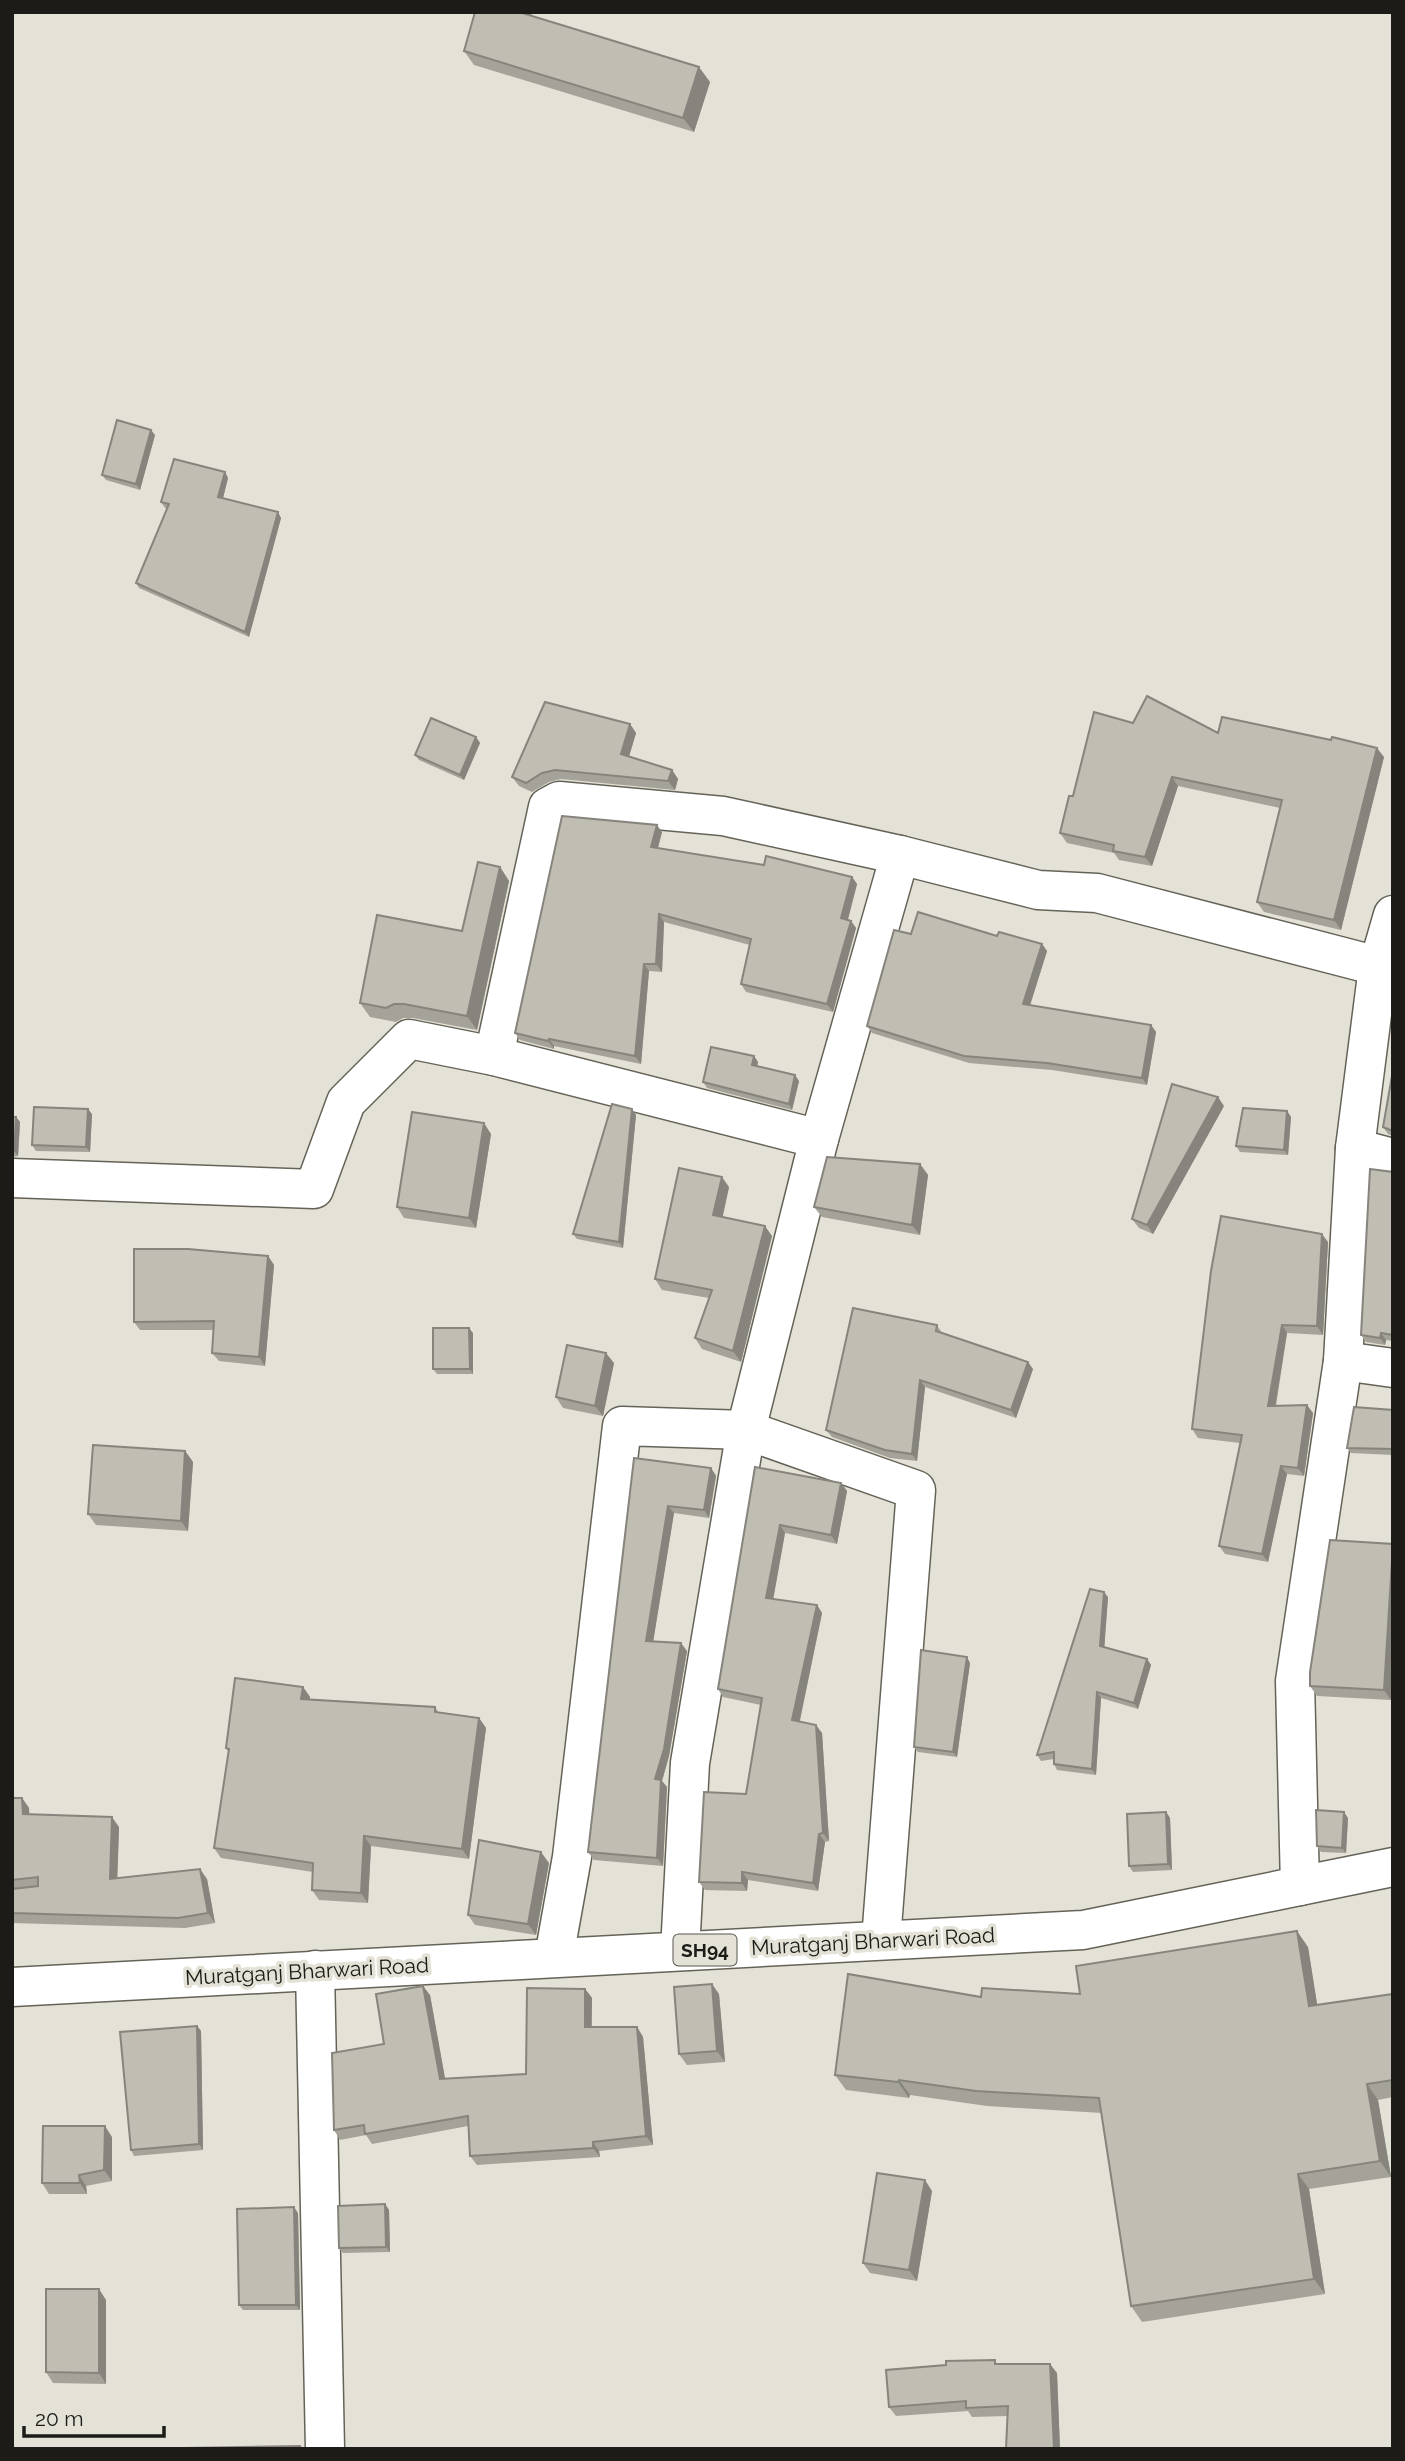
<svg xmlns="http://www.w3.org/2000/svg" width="1405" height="2461" font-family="Raleway,sans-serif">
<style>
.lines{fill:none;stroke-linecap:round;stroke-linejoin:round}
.minor-casing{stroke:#656358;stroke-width:41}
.major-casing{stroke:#656358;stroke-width:41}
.minor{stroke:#fff;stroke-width:38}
.major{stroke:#fff;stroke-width:38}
.wall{fill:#a5a399}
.shaded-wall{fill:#86847d}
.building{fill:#c0bdb2;stroke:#86847d;stroke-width:2}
.labels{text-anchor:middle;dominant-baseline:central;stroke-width:7;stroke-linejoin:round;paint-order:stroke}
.shield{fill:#e4e2d6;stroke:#585750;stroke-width:2}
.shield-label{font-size:19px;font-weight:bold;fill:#1c1b17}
.street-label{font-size:21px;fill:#1c1b17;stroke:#e4e2d6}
</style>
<rect width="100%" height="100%" fill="#e4e2d6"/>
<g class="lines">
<g class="minor-casing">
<g id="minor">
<polyline points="494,1056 548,807 559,801 723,816 900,855 1038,890 1097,893 1393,970"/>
<polyline points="1355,1148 1393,1158"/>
<polyline points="12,1178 314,1189 346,1102 409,1039 494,1056 819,1139"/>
<polyline points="1343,1361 1393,1368"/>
<polyline points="1300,1886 1295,1681 1343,1361 1355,1148 1378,967 1393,915"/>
<polyline points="680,1951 690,1763 746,1430 819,1139 900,855"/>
<polyline points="554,1957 572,1857 622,1426 746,1430 916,1490 881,1940"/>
<polyline points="315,1970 325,2449"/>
</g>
</g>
<g class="major-casing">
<polyline id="major" points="12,1987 1083,1930 1393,1867"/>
</g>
<use href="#minor" class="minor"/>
<use href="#major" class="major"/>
</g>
<g class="wall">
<polygon points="475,12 532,12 531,16 710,82 694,132 474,65 464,51"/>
<polygon points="155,435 140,490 106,480 102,475"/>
<polygon points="225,472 228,478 223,498 281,518 249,637 139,588 136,583 167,508 165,508 161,502"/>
<polygon points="1133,723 1218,733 1384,757 1341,930 1264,912 1257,902 1280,808 1178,786 1152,866 1119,860 1114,853 1067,843 1060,833 1073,796"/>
<polygon points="630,724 636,733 629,757 672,770 678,779 675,790 561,779 549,782 532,792 519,786 512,777"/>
<polygon points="476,737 480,743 464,780 419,760 415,755"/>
<polygon points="662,832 658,848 764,865 852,877 857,884 848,920 851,921 856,928 833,1012 746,992 741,984 750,945 664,922 662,972 649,971 641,1064 554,1046 554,1049 520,1040 515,1033"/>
<polygon points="500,867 509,881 477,1030 413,1018 403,1018 396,1022 370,1017 360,1003 462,931"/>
<polygon points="997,936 1042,944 1047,951 1030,1006 1151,1025 1156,1032 1147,1085 1052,1070 969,1063 872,1033 867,1026"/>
<polygon points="754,1056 758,1062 757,1066 799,1081 792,1110 707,1088 703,1082"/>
<polygon points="1393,1070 1393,1136 1388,1134 1383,1127"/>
<polygon points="1224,1106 1153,1234 1139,1228 1132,1219"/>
<polygon points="632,1109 636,1115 623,1248 577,1239 573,1234"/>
<polygon points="1287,1111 1291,1117 1288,1155 1240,1152 1236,1146"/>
<polygon points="92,1114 90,1152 36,1151 32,1145"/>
<polygon points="12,1117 16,1117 20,1122 18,1156 12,1157"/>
<polygon points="491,1134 476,1228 404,1218 397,1207"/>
<polygon points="920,1164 928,1175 920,1235 822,1217 814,1207"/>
<polygon points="1393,1172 1393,1341 1386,1340 1385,1345 1366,1342 1361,1335"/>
<polygon points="729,1187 722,1217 772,1236 741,1362 702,1349 695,1338 709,1298 662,1290 655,1279"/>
<polygon points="1328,1242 1323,1335 1287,1333 1276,1406 1313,1413 1304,1476 1287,1474 1268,1562 1225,1554 1219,1546 1240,1443 1198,1438 1192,1429"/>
<polygon points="268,1256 274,1265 265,1366 219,1361 212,1353 214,1330 140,1330 134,1322"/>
<polygon points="937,1325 942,1333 1033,1369 1016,1418 925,1387 917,1461 890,1458 832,1437 826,1430"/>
<polygon points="473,1333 473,1374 437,1374 433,1369"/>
<polygon points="614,1363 603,1416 563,1408 556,1397"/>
<polygon points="1393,1410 1393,1455 1351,1453 1347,1448"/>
<polygon points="185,1451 193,1462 188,1531 96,1525 88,1514"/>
<polygon points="634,1458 711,1468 716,1476 709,1518 674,1513 653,1641 687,1651 669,1756 662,1781 667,1787 663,1866 594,1860 588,1852"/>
<polygon points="755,1467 841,1483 847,1491 837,1544 785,1533 773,1599 817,1605 822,1613 800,1721 822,1733 829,1841 825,1842 818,1891 748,1880 747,1891 705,1890 699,1882 746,1794 761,1705 723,1697 718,1689"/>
<polygon points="1393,1544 1393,1678 1391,1700 1317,1696 1310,1686"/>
<polygon points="1108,1597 1104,1648 1147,1659 1151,1665 1138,1709 1101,1698 1096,1775 1057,1770 1054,1764 1054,1759 1041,1761 1037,1755"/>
<polygon points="970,1663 957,1757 918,1752 914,1747"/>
<polygon points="303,1687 310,1697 310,1700 435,1707 439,1713 479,1718 486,1728 469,1859 371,1846 368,1903 319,1900 312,1890 313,1872 221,1858 214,1848 229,1753 226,1748"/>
<polygon points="12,1798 22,1798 29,1808 29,1814 119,1827 117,1878 207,1879 215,1923 185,1928 12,1923"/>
<polygon points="1166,1812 1170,1818 1172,1870 1133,1872 1129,1866"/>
<polygon points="1348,1818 1346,1853 1321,1852 1317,1846"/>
<polygon points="549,1863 536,1935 475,1925 468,1915"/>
<polygon points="1308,1947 1317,2005 1393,1994 1393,2097 1378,2100 1391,2177 1309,2189 1325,2294 1142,2322 1131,2306 1102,2113 987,2106 910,2095 909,2098 846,2090 835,2075 981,1997 1080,1994"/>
<polygon points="585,1989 592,1998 592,2027 637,2027 643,2037 653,2145 599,2151 600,2157 477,2165 470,2156 468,2126 372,2144 366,2135 340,2140 334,2130 384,2044 430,1995 445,2079 526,2074"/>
<polygon points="719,1994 725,2062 687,2065 679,2054"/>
<polygon points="197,2026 201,2031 203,2150 134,2156 131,2150"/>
<polygon points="112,2137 112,2181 86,2186 87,2194 49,2194 42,2183"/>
<polygon points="932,2191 917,2281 870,2273 863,2263"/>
<polygon points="385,2204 389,2210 390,2252 343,2253 339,2248"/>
<polygon points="298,2213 300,2310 243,2310 239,2305"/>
<polygon points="106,2300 106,2384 53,2383 46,2372"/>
<polygon points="998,2364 1057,2373 1060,2449 1006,2449 1008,2416 972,2417 968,2411 896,2416 889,2407"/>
</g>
<g class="shaded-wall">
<polygon points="517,12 532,12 527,27"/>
<polygon points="699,67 710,82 694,132 683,118"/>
<polygon points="151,430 155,435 140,490 136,484"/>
<polygon points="225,472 228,478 222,502 218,497"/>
<polygon points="278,512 281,518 249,637 245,632"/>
<polygon points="630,724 636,733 627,763 621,754"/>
<polygon points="476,737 480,743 464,780 460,775"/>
<polygon points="1377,748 1384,757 1341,930 1334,920"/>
<polygon points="672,770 678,779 675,790 668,781"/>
<polygon points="1172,777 1178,786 1152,866 1145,857"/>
<polygon points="657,825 662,832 656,855 651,847"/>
<polygon points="500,867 509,881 477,1030 467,1016"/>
<polygon points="852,877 857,884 846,926 841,918"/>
<polygon points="659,914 664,922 662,972 656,964"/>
<polygon points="851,921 856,928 833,1012 827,1004"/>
<polygon points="1042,944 1047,951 1028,1011 1023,1004"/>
<polygon points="644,964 649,971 641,1064 635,1056"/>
<polygon points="1151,1025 1156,1032 1147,1085 1142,1078"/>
<polygon points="549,1039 554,1046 554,1049 548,1041"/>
<polygon points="754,1056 758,1062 756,1071 752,1065"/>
<polygon points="795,1075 799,1081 792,1110 789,1104"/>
<polygon points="1218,1097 1224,1106 1153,1234 1147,1225"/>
<polygon points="88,1109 92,1114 90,1152 86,1147"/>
<polygon points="632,1109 636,1115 623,1248 619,1242"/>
<polygon points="1287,1111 1291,1117 1288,1155 1284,1150"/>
<polygon points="16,1117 20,1122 18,1156 14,1151"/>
<polygon points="484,1123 491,1134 476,1228 469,1218"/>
<polygon points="920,1164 928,1175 920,1235 912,1225"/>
<polygon points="722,1177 729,1187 721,1225 713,1215"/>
<polygon points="765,1226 772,1236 741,1362 733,1351"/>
<polygon points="1322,1234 1328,1242 1323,1335 1317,1326"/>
<polygon points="268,1256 274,1265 265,1366 259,1357"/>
<polygon points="1282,1325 1287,1333 1274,1414 1268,1406"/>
<polygon points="469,1328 473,1333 473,1374 470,1369"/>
<polygon points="1381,1333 1386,1340 1385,1345 1380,1338"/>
<polygon points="606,1353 614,1363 603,1416 595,1406"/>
<polygon points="1028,1362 1033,1369 1016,1418 1011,1410"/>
<polygon points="920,1380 925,1387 917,1461 912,1454"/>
<polygon points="1307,1405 1313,1413 1304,1476 1298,1468"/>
<polygon points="185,1451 193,1462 188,1531 181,1521"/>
<polygon points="1281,1466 1287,1474 1268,1562 1262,1554"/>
<polygon points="711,1468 716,1476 709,1518 704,1510"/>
<polygon points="841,1483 847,1491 837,1544 831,1535"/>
<polygon points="668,1506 674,1513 652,1649 646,1641"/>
<polygon points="780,1525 785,1533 772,1606 766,1598"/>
<polygon points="1393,1559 1393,1678 1391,1700 1384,1690"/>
<polygon points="1104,1592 1108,1597 1104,1652 1100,1646"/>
<polygon points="817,1605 822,1613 798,1728 792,1720"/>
<polygon points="681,1643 687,1651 669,1756 662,1781 667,1787 663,1866 657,1858 655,1779"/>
<polygon points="967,1657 970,1663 957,1757 953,1752"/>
<polygon points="1147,1659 1151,1665 1138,1709 1134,1703"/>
<polygon points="303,1687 310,1697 308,1709 301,1699"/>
<polygon points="1097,1692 1101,1698 1096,1775 1092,1769"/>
<polygon points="479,1718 486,1728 469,1859 462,1849"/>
<polygon points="816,1725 822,1733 829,1841 823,1833"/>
<polygon points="22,1798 29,1808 30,1824 23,1814"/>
<polygon points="1166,1812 1170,1818 1172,1870 1168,1864"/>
<polygon points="1344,1812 1348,1818 1346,1853 1342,1848"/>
<polygon points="112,1817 119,1827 117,1889 110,1879"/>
<polygon points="819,1834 825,1842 818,1891 813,1883"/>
<polygon points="364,1836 371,1846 368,1903 361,1893"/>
<polygon points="541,1852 549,1863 536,1935 528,1924"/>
<polygon points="200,1869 207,1879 215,1923 208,1913"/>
<polygon points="742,1872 748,1880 747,1891 742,1883"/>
<polygon points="1297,1931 1308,1947 1320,2022 1309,2006"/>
<polygon points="712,1984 719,1994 725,2062 717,2051"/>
<polygon points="423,1986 430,1995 447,2089 440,2079"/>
<polygon points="585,1989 592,1998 591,2037 585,2027"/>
<polygon points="197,2026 201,2031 203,2150 199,2144"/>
<polygon points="637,2027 643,2037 653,2145 646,2136"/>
<polygon points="899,2080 910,2095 909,2098 898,2082"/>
<polygon points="1367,2084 1378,2100 1391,2177 1380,2161"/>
<polygon points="105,2126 112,2137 112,2181 104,2170"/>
<polygon points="593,2142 599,2151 600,2157 593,2148"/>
<polygon points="1298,2174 1309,2189 1325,2294 1314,2279"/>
<polygon points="79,2175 86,2186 87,2194 80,2183"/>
<polygon points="925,2180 932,2191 917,2281 909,2270"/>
<polygon points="385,2204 389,2210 390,2252 386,2247"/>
<polygon points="294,2207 298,2213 300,2310 296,2305"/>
<polygon points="99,2289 106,2300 106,2384 99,2373"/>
<polygon points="1050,2364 1057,2373 1060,2449 1054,2449"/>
</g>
<g class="building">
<polygon points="475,12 519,12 699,67 683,118 464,51"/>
<polygon points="117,420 151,430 136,484 102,475"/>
<polygon points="174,459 225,472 218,497 278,512 245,632 136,583 169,504 161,502"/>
<polygon points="1147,696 1218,733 1222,717 1331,740 1332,737 1377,748 1334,920 1257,902 1282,800 1172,777 1145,857 1113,851 1114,845 1060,833 1069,796 1073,796 1094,712 1133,723"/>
<polygon points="545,702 630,724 621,754 672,770 668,781 555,770 542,773 526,783 512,777"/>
<polygon points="431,718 476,737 460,775 415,755"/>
<polygon points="562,816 657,825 651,847 764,865 766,856 852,877 841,918 851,921 827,1004 741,984 751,939 659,914 656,964 644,964 635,1056 549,1039 548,1041 515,1033"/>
<polygon points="478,862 500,867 467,1016 404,1004 394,1004 386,1008 360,1003 377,915 462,931"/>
<polygon points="918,912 997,936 999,932 1042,944 1023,1004 1151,1025 1142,1078 1047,1063 964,1056 867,1026 894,930 911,934"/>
<polygon points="711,1047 754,1056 752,1065 795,1075 789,1104 703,1082"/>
<polygon points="1393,1070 1393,1131 1383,1127"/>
<polygon points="1172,1084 1218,1097 1147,1225 1132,1219"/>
<polygon points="612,1104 632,1109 619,1242 573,1234"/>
<polygon points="34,1107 88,1109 86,1147 32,1145"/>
<polygon points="1243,1108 1287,1111 1284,1150 1236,1146"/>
<polygon points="412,1112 484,1123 469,1218 397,1207"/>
<polygon points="12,1117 16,1117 14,1151 12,1151"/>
<polygon points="827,1157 920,1164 912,1225 814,1207"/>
<polygon points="679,1168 722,1177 713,1215 765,1226 733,1351 695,1338 712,1290 655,1279"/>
<polygon points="1370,1169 1393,1172 1393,1335 1381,1333 1380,1338 1361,1335"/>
<polygon points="1221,1216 1322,1234 1317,1326 1282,1325 1268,1406 1307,1405 1298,1468 1281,1466 1262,1554 1219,1546 1242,1435 1192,1429 1211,1271"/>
<polygon points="134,1249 188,1249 268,1256 259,1357 212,1353 214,1321 134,1322"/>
<polygon points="853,1308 937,1325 936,1331 1028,1362 1011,1410 920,1380 912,1454 885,1450 826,1430"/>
<polygon points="433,1328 469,1328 470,1369 433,1369"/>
<polygon points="567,1345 606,1353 595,1406 556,1397"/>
<polygon points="1354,1407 1393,1410 1393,1449 1347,1448"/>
<polygon points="93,1445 185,1451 181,1521 88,1514"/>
<polygon points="634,1458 711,1468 704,1510 668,1506 646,1641 681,1643 664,1749 655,1779 661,1780 657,1858 588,1852"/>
<polygon points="755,1467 841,1483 831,1535 780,1525 766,1598 817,1605 792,1720 816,1725 823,1833 819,1834 813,1883 742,1872 742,1883 699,1882 704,1792 746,1794 762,1698 718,1689"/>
<polygon points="1330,1540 1393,1544 1384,1690 1310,1686 1310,1672"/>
<polygon points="1090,1589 1104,1592 1100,1646 1147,1659 1134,1703 1097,1692 1092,1769 1054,1764 1054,1752 1037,1755"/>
<polygon points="921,1650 967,1657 953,1752 914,1747"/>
<polygon points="235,1678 303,1687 301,1699 435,1707 435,1712 479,1718 462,1849 364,1836 361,1893 312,1890 313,1863 214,1848 229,1749 226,1748"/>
<polygon points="12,1798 22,1798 23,1814 112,1817 110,1879 200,1869 208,1913 178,1918 12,1913 12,1889 38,1886 38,1877 12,1880"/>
<polygon points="1316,1810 1344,1812 1342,1848 1317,1846"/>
<polygon points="1166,1812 1168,1864 1129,1866 1127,1814"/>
<polygon points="479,1840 541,1852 528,1924 468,1915"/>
<polygon points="1297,1931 1309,2006 1393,1994 1393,2080 1367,2084 1380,2161 1298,2174 1314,2279 1131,2306 1099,2098 976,2091 899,2080 898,2082 835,2075 848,1974 981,1997 982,1988 1080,1994 1076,1966"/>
<polygon points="712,1984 717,2051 679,2054 674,1987"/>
<polygon points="423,1986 440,2079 526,2074 527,1988 585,1989 585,2027 637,2027 646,2136 593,2142 593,2148 470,2156 468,2116 365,2134 364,2125 334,2130 332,2053 384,2044 376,1994"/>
<polygon points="197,2026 199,2144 131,2150 120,2032"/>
<polygon points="43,2126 105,2126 104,2170 79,2175 80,2183 42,2183"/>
<polygon points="877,2173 925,2180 909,2270 863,2263"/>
<polygon points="385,2204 386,2247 339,2248 338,2206"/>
<polygon points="294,2207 296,2305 239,2305 237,2209"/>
<polygon points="46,2289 99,2289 99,2373 46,2372"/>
<polygon points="995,2360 995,2364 1050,2364 1054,2449 1006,2449 1008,2406 966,2408 966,2401 889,2407 886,2370 946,2365 946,2361"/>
<polygon points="300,2446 301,2449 185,2449 185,2448"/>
</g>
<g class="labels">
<rect class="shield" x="673.5" y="1934.5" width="63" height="31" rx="5"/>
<g class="shield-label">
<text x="705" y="1950">SH94</text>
</g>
<g class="street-label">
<text transform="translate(873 1941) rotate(-3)">Muratganj Bharwari Road</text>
<text transform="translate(307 1971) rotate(-3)">Muratganj Bharwari Road</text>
</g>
</g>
<rect width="1405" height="2461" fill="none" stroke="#1c1b17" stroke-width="28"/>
<path d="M24 2426v10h140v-10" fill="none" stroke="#1c1b17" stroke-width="3.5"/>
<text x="35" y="2426" font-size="21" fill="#1c1b17" stroke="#e4e2d6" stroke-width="5" paint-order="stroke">20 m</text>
</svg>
